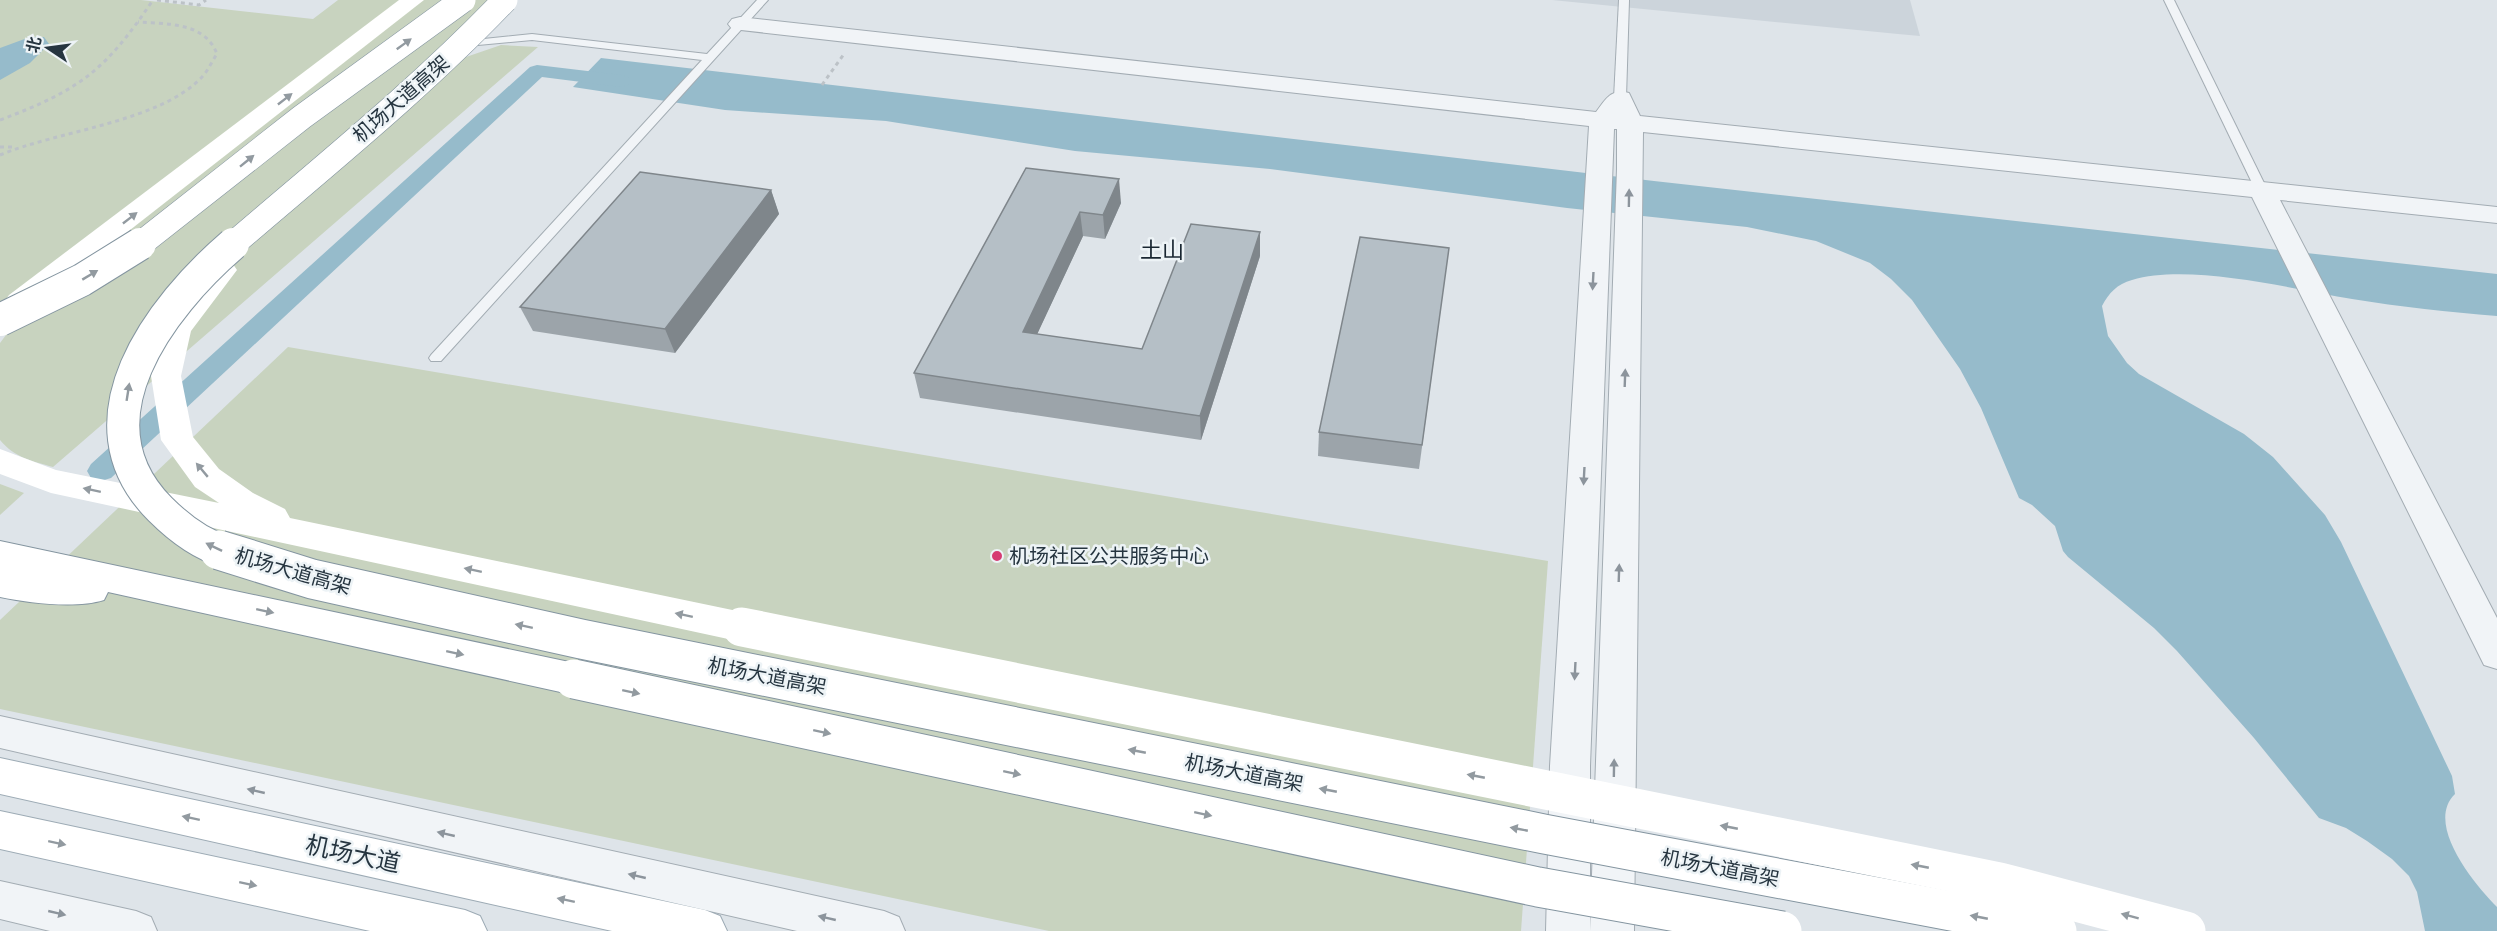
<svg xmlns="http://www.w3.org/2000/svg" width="2497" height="931" font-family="Arial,'Noto Sans SC',sans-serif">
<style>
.built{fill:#ccd4db}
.green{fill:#c8d3bf}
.water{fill:#96bbcb}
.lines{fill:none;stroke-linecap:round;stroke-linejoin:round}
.canal{fill:#96bbcb;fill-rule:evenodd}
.service-casing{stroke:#a3acb3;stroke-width:2}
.minor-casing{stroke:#a3acb3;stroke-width:2}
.tertiary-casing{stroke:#a3acb3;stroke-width:2}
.primary-casing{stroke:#9dabb5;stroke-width:2}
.trunk-casing{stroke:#8495a0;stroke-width:2}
.path{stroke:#bcc2c7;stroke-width:3;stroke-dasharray:4 4;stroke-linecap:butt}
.service{fill:#f1f4f7;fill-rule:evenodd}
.minor{fill:#f1f4f7;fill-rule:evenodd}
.tertiary{fill:#f1f4f7;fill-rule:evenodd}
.secondary{fill:#fff;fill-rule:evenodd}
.primary{fill:#fff;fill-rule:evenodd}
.trunk{fill:#fff;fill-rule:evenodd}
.trunk-bridge-far2-casing{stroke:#8495a0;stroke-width:26;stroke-linecap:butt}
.trunk-bridge-far1-casing{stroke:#8495a0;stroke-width:34;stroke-linecap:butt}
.trunk-bridge-casing{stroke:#8495a0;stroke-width:41;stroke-linecap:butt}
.secondary-bridge{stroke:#fff;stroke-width:39}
.trunk-bridge-far2{stroke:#fff;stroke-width:25}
.trunk-bridge-far1{stroke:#fff;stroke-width:32}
.trunk-bridge{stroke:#fff;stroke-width:39}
.wall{fill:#9ca4aa}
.shaded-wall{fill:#7f868b}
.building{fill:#b5bfc6;stroke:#7f868b;stroke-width:1.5}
.oneway{fill:#929aa0}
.oneway2{fill:#8c949c}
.poi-dot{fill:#d63a72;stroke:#edf3f6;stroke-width:2}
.labels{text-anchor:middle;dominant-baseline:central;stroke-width:5;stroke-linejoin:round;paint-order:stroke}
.street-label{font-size:20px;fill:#263540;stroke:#edf3f6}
.poi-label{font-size:20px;fill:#263540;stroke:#edf3f6;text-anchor:start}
.quarter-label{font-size:22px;fill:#192631;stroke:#edf3f6}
.near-street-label{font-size:24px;fill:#263540;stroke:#edf3f6}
</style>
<rect width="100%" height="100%" fill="#dee4e9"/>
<polygon class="built" points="1552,0 1910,0 1920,36 1898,34"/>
<g class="green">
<polygon points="0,0 141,0 313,19 338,0 404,0 0,310"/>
<path d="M 421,0 L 493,0 L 439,55 L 466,57 L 501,45 L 538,47 L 53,467 C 32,461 15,458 0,440 L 0,343 L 9,331 L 87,261 Z"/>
<polygon points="288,347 1548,561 1521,931 1049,931 0,709 0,620"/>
<polygon points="0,484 24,493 0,515"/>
</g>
<g class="water">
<polygon points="30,37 44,37 49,44 30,63 0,80 0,48"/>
<path d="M 601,58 L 1654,181 L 2497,274 L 2497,316 C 2449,312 2400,307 2352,299 C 2292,289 2190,263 2132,280 C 2117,284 2109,293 2102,306 L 2108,336 L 2127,363 L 2139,374 L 2244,434 L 2273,457 L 2325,515 L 2341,542 L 2452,776 L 2455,794 C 2424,824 2475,885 2497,907 L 2497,931 L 2425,931 L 2417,892 L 2409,876 L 2392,859 L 2367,841 L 2346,828 L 2319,818 L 2254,738 L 2177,651 L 2154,628 L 2068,557 L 2063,551 L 2055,526 L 2032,505 L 2019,498 L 1981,408 L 1960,369 L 1912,300 L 1891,279 L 1870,263 L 1816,241 L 1747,227 L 1567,208 L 1270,169 L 1075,151 L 886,121 L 725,110 L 573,87 Z"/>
</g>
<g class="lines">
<polygon class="canal" points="537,65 621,75 628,77 631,81 628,85 621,87 542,77 111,478 101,481 91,478 87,471 91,464 530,67"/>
<g class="service-casing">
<g id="service">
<polygon points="757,0 768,0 441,361 431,361 429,358 431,355 702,60 532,40 478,45 474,44 474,40 532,34 707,54"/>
<polygon points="1619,0 1629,0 1626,98 1620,101 1614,98"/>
<polygon points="2164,0 2174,0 2267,189 2265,192 2261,193 2255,189"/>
</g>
</g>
<g class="minor-casing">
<g id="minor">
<polygon points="0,716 884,911 899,917 905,931 797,931 0,748"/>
<polygon points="0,881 136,911 151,917 157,931 50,931 0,919"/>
</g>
</g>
<g class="tertiary-casing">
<path id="tertiary" d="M 740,17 L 1596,112 C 1606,99 1611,88 1629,93 L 1640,116 L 2497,207 L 2497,223 L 2280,200 L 2497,618 L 2497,669 L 2484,665 L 2252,197 L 1643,132 L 1634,931 L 1590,931 L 1617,169 L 1617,129 L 1614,129 L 1590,766 L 1590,931 L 1546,931 L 1550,766 L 1589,126 L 732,29 L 728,24 L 732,19 Z"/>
</g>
<g class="primary-casing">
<g id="primary">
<polygon points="0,758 705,910 720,916 727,931 612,931 0,794"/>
<polygon points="0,811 465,910 480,916 487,931 370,931 0,849"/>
</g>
</g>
<g class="trunk-casing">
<path id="trunk" d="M 0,541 L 574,663 L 587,668 L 593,679 L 587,690 L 574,695 L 108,592 L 104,600 C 76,609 29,603 0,597 L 0,569 L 10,571 L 0,569 Z"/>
</g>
<g class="path">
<polyline points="157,0 199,5 206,0"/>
<polyline points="822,85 844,54"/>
<path d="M 0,120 C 80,90 105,71 153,0"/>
<polyline points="0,147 14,147"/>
<path d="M 0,155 C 57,131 160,122 202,77 C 208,71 212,61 217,54 C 205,22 167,24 138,22"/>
</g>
<use href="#service" class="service"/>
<use href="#minor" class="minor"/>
<use href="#tertiary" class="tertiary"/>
<g class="secondary">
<polygon points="399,0 424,0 29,309 19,312 9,309 4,302 9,295"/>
<polygon points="223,261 233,264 237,270 191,331 181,376 193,437 219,469 253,493 285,509 290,518 742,612 755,616 760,627 755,638 742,642 51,493 0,474 0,449 56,470 219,503 195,487 161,440 151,376 161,329 165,322 213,264"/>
</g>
<use href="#primary" class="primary"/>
<use href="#trunk" class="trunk"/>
<g class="trunk-bridge-far2-casing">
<g id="trunk-bridge-far2">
<polyline points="138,246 302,117 463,0"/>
<path d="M 231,246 C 324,166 420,89 505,0"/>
</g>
</g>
<g class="trunk-bridge-far1-casing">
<g id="trunk-bridge-far1">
<polyline points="0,320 82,280 140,244"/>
<path d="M 224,551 C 200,544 178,527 160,509 C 72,421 160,307 233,244"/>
</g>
</g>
<g class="trunk-bridge-casing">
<g id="trunk-bridge">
<polyline points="219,550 312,579 581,639 1544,834 2057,931"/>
<polyline points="574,679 1538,887 1782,931"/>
</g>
</g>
<polyline class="secondary-bridge" points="742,627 2000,882 2186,931"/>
<use href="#trunk-bridge-far2" class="trunk-bridge-far2"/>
<use href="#trunk-bridge-far1" class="trunk-bridge-far1"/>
<use href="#trunk-bridge" class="trunk-bridge"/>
</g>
<g class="wall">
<polygon points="1026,168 1121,203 1105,239 1083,236 1037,334 1142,349 1260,256 1201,440 920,398 914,373"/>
<polygon points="771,190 779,214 675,353 533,331 520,307"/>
<polygon points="1449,248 1419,469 1318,456 1319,432"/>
</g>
<g class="shaded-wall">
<polygon points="1119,179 1121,203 1105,239 1103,215"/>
<polygon points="771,190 779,214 675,353 665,329"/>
<polygon points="1080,212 1083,236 1027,356 1023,332"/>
<polygon points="1260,232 1260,256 1201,440 1200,416"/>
</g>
<g class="building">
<polygon points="1026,168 1119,179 1103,215 1080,212 1023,332 1142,349 1191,224 1260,232 1200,416 914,373"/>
<polygon points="640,172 771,190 665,329 520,307"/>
<polygon points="1360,237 1449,248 1422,445 1319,432"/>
</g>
<defs><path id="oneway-solid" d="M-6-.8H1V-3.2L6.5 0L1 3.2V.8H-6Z" transform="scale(1.5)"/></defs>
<g class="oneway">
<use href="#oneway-solid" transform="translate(404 44) rotate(-36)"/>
<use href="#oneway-solid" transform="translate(285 99) rotate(-38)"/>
<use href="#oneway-solid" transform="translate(247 161) rotate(-39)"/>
<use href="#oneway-solid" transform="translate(130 218) rotate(-38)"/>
<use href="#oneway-solid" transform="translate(90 275) rotate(-31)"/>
<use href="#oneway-solid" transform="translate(128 392) rotate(-81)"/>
<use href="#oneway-solid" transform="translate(202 470) rotate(-130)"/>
<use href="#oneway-solid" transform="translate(92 490) rotate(-168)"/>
<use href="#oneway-solid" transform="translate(214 547) rotate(-154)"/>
<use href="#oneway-solid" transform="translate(473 570) rotate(-168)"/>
<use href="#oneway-solid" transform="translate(265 611) rotate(12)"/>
<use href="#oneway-solid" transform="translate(684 615) rotate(-168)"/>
<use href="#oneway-solid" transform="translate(524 626) rotate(-168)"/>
<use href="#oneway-solid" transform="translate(455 653) rotate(12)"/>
<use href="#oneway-solid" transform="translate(631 692) rotate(12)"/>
<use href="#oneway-solid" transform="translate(822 732) rotate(12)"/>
<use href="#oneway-solid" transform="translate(1137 751) rotate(-169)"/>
<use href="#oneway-solid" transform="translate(1012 773) rotate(12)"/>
<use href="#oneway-solid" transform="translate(1476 776) rotate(-169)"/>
<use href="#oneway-solid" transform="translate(1328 790) rotate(-169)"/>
<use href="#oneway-solid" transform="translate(1203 814) rotate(12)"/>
<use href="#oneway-solid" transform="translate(191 818) rotate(-168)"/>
<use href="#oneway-solid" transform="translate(1729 827) rotate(-169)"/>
<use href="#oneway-solid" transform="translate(1519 829) rotate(-169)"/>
<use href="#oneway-solid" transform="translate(57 843) rotate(12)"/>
<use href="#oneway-solid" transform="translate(1920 866) rotate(-169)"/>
<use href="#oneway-solid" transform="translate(248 884) rotate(12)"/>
<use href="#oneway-solid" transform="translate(566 900) rotate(-168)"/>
<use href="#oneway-solid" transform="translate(2130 916) rotate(-165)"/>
<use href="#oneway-solid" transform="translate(1979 917) rotate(-169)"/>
</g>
<g class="oneway2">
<use href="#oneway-solid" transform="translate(1629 198) rotate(-89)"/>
<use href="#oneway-solid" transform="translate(1593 281) rotate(93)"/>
<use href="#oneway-solid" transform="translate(1625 378) rotate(-88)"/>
<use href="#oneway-solid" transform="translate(1584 476) rotate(93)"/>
<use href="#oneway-solid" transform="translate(1619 573) rotate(-88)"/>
<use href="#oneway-solid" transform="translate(1575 671) rotate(93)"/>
<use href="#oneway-solid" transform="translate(1614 768) rotate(-89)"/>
<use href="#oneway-solid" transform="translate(256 791) rotate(-167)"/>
<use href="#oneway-solid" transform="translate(446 834) rotate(-167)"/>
<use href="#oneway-solid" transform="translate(637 876) rotate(-167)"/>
<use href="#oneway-solid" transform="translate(57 913) rotate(13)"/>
<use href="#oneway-solid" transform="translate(827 918) rotate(-167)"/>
</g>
<circle class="poi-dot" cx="997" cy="556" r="6"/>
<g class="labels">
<g class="street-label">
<text transform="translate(401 99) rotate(-41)">机场大道高架</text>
<text transform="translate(293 571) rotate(16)">机场大道高架</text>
<text transform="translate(767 676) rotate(11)">机场大道高架</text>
<text transform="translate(1244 773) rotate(11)">机场大道高架</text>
<text transform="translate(1720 868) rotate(11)">机场大道高架</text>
</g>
<g class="poi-label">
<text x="1009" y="556">机场社区公共服务中心</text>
</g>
<g class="quarter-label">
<text x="1162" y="250">土山</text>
</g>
<g class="near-street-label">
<text transform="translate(353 854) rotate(12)">机场大道</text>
</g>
</g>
<g transform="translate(48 48) rotate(283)" stroke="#edf3f6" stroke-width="4.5" paint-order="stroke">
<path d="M0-4.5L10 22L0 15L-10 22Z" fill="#263540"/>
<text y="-9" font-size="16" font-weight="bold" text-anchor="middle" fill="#263540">北</text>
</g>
</svg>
